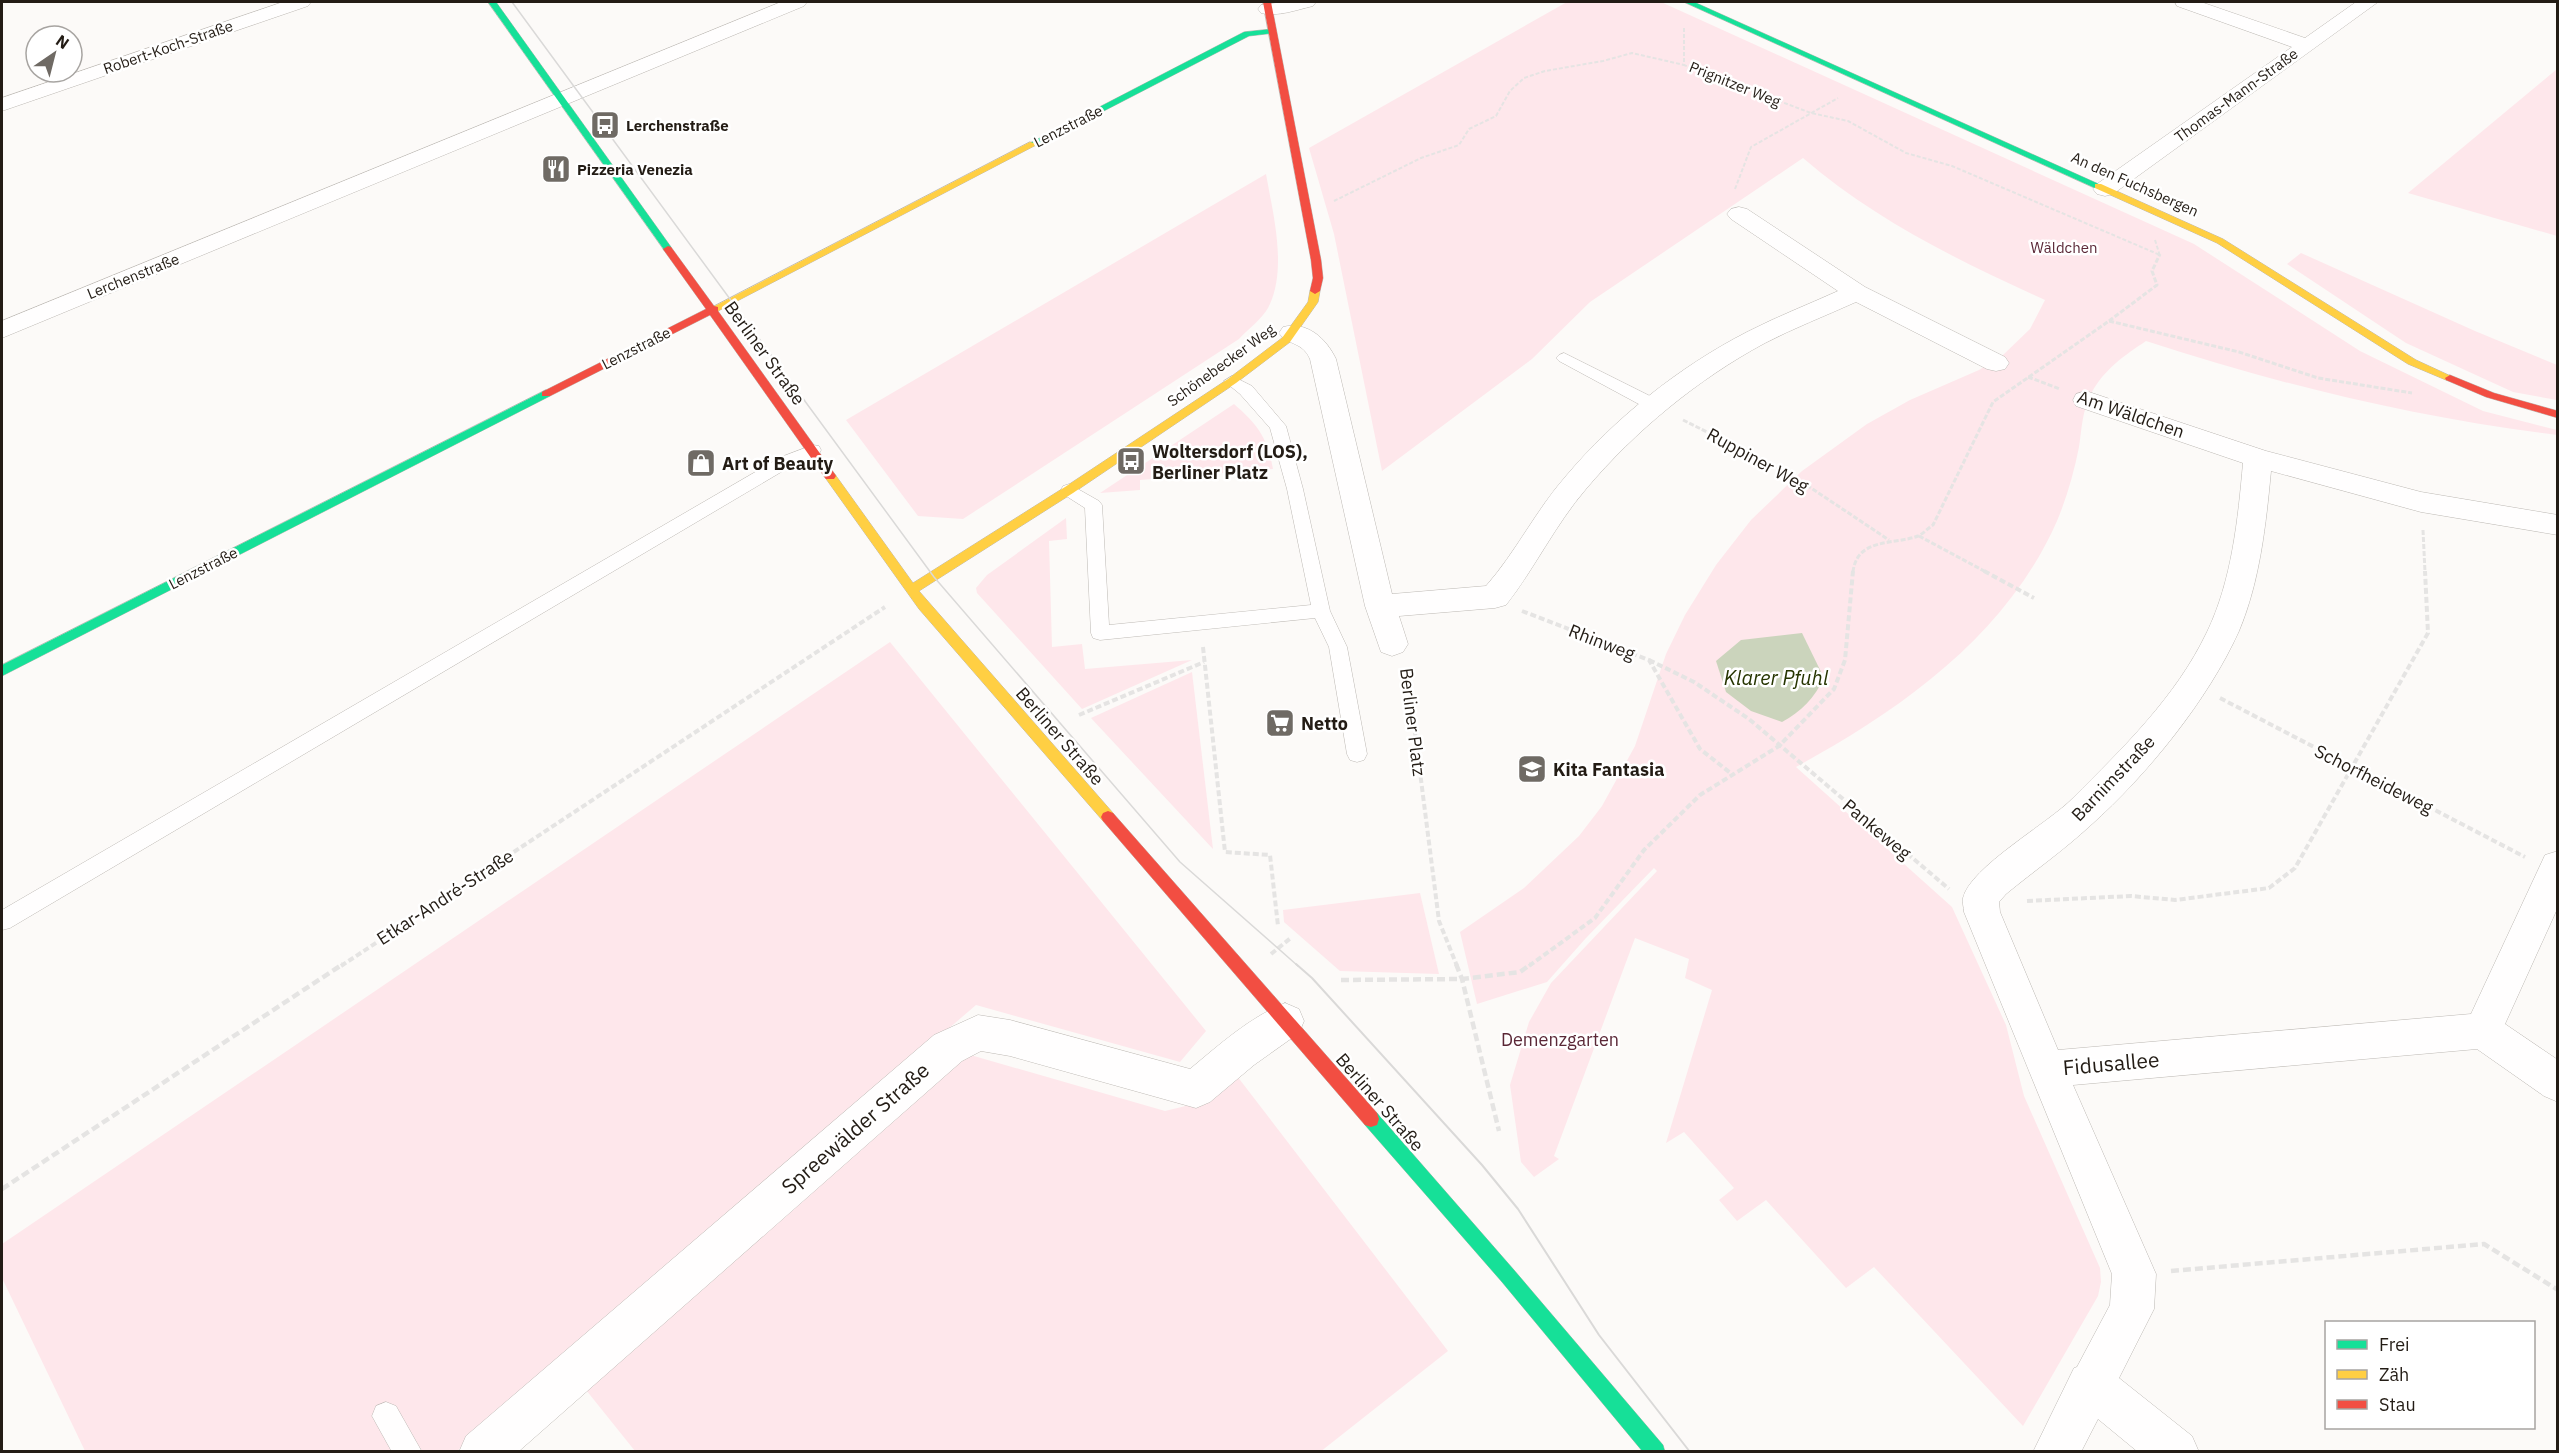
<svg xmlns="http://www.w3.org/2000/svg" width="2559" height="1453" font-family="'IBM Plex Sans',sans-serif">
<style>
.green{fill:#fee7eb}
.water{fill:#cbd4bc}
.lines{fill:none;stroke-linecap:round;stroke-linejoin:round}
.lane-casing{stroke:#bdb9b4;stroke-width:1}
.street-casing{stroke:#bdb9b4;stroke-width:1}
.fast-casing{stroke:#bdb9b4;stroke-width:1}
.slow-casing{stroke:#bdb9b4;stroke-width:1}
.jam-casing{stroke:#bdb9b4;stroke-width:1}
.path-far3{stroke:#e5e4e3;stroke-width:2;stroke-dasharray:4 2;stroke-linecap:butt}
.path-far2{stroke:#e5e4e3;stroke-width:3;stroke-dasharray:5 2;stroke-linecap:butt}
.path-far1{stroke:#e5e4e3;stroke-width:4;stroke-dasharray:6 3;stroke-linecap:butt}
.path{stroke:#e5e4e3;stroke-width:4.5;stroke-dasharray:8 4;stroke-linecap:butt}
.lane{fill:#fffefe;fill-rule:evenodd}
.street{fill:#fffefe;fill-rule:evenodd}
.fast{fill:#16e098;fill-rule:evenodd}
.slow{fill:#ffcf43;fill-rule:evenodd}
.jam{fill:#f24e42;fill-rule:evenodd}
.tram-far1{stroke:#dad9d8;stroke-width:1.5}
.tram{stroke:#dad9d8;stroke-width:2}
.labels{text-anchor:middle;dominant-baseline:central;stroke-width:5;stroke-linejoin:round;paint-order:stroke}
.far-street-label{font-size:15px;fill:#231c15;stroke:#fff}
.far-poi-label{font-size:15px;font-weight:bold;fill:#231c15;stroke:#fff;text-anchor:start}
.far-park-label{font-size:15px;fill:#5b2837;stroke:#fff}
.street-label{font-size:18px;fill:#231c15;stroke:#fff}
.poi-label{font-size:18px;font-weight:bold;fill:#231c15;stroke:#fff;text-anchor:start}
.park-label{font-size:18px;fill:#5b2837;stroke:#fff}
.water-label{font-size:20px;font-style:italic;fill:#263500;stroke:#fff}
.near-street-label{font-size:21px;fill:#231c15;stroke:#fff}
</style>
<rect width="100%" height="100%" fill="#fcfaf8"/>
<g class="green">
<path d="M 1567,2 L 1661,2 L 2194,244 L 2360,351 L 2483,411 L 2557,430 L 2557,435 C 2417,418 2281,385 2146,341 C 2125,355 2103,370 2091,394 C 2082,411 2082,428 2079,447 C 2074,472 2067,497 2057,521 C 2007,635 1901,710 1796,767 L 1952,907 L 2006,1025 L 2024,1096 L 2100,1268 L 2101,1282 L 2098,1296 L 2023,1426 L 1874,1267 L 1846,1288 L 1766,1200 L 1737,1221 L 1719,1200 L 1734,1188 L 1684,1132 L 1666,1143 L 1712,990 L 1685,978 L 1689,959 L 1635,938 L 1554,1156 L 1559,1159 L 1534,1177 L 1521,1162 L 1510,1085 L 1529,1022 L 1551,983 L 1657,871 L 1654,868 L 1586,938 L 1547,982 L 1477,1004 L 1460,932 L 1524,888 L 1579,836 L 1602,806 L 1635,746 L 1666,654 L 1685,615 L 1716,565 L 1751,520 L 1802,471 L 1867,424 L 1910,400 L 1979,370 L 2003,355 L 2030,329 L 2045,300 C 1959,261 1875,220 1803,158 L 1590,302 L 1532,359 L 1382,471 L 1334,234 L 1309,148 Z"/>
<polygon points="2557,69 2557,236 2408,193"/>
<path d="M 1266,174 C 1273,214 1288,270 1268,308 C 1262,319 1248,329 1239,339 L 963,519 L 918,516 L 846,420 Z"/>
<polygon points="2301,253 2475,331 2557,365 2557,400 2513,392 2406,343 2287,264"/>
<path d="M 1234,404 C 1258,425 1267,437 1273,469 L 1140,480 L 1140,490 L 1100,493 Z"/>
<polygon points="1066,518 1067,539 1049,541 1052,647 1082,644 1085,669 1192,660 1082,709 977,593 976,588 987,575"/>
<polygon points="890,642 1206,1031 1180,1062 976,1005 457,1451 85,1451 2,1278 2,1244"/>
<polygon points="1192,672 1213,849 1091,718"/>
<polygon points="1420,893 1439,974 1340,971 1284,922 1283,910"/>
<polygon points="960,1052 1165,1111 1198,1103 1237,1076 1448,1351 1320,1452 635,1451 578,1380"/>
</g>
<path class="water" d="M 1802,633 L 1824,678 C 1815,697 1801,712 1782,722 L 1751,711 L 1726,692 L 1716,661 L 1741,640 Z"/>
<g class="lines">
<g class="lane-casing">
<g id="lane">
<polygon points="1564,353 1660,401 1662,405 1660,409 1648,409 1559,361 1556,358 1559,355"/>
<polygon points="1232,376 1252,386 1286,426 1303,489 1330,611 1347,647 1367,754 1364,760 1357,762 1350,760 1347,754 1329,647 1315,618 1100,640 1093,638 1091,633 1085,508 1063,494 1061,490 1063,486 1069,484 1099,501 1102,505 1109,625 1311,605 1287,489 1270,428 1240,394 1224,381"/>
<polygon points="813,445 819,446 821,450 819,454 793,465 10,928 2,930 2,910 781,457"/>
<polygon points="386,1402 396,1406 422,1452 392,1452 372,1416 376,1406"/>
</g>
</g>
<g class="street-casing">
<g id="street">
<polygon points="283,2 311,2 308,6 2,111 2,98"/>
<polygon points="781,2 807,2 804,6 2,338 2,321"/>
<path d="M 1284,2 L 1316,2 L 1313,6 C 1296,10 1278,17 1261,13 L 1258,9 L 1261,5 Z"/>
<polygon points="2175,2 2201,2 2305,38 2356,2 2378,2 2113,194 2105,196 2097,194 2093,189 2097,184 2292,47 2177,6"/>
<path d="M 1739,207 L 1747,209 L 1865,287 L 2005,357 L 2009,363 L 2005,369 L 1996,371 L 1987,369 L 1856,302 C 1825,316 1794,328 1765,343 C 1698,379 1635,431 1586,489 C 1555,525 1535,568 1506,605 L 1495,608 L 1399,616 L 1408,644 L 1403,652 L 1392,656 L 1381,652 L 1365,606 L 1310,359 C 1302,341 1288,346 1279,333 L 1283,327 C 1307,321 1326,338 1336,359 L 1392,594 L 1486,586 C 1516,552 1536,510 1566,476 C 1615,418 1679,367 1747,332 C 1776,317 1807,305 1838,291 L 1731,219 L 1727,214 L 1731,209 Z"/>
<path d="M 2086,391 L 2266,451 L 2421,492 L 2558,515 L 2558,535 L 2421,512 L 2271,471 C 2266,524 2260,581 2239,631 C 2208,700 2147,775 2091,825 C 2064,850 2034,871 2006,894 L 1999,902 L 2000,912 L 2058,1050 L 2471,1014 L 2545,855 L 2558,851 L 2558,907 L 2505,1024 L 2558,1060 L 2558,1102 L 2544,1096 L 2477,1049 L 2073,1085 L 2156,1274 L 2154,1309 L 2119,1378 L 2192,1436 L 2199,1452 L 2138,1452 L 2098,1419 L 2081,1452 L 2033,1452 L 2074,1368 L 2077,1367 L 2110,1305 L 2112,1274 L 1964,912 C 1964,908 1962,902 1963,898 C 1970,867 2049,823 2073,798 C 2123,748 2176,697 2207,632 C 2232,580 2238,519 2243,463 L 2076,406 L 2073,400 L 2076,394 Z"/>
<path d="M 1285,1003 L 1299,1009 L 1304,1021 L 1299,1033 L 1254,1065 L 1210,1102 L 1196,1108 L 1010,1056 L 981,1051 L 962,1061 L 518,1452 L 459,1452 L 466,1436 L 934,1035 L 978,1015 L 1010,1020 L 1190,1069 C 1219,1045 1250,1017 1285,1003 Z"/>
</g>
</g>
<g class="fast-casing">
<g id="fast">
<polygon points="488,2 496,2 671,247 671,251 665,251"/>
<polygon points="1684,2 1694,2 2103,186 2095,188"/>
<polygon points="1272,29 1275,29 1275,33 1249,36 1036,146 1028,144 1244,32"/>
<polygon points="546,390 550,392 550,396 2,676 2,665"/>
<polygon points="1371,1111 1377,1113 1514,1270 1663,1445 1665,1452 1643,1452 1502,1282 1365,1125 1363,1119 1365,1113"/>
</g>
</g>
<g class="slow-casing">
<g id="slow">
<polygon points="1030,142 1038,144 718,311 710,311 709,309"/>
<polygon points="2095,184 2101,184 2223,239 2416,360 2455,378 2450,381 2446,380 2408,364 2217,243 2095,188"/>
<polygon points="1315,288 1320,291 1318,302 1290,342 1236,383 1073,493 919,591 1113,813 1115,817 1113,821 1108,823 1103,821 919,609 824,476 826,473 834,473 913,583 1065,487 1228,379 1282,338 1308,302 1310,291"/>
</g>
</g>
<g class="jam-casing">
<g id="jam">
<polygon points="1263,2 1271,2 1321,260 1323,278 1320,291 1315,294 1310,291 1313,278 1311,260"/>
<polygon points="668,246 671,247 714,306 718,307 718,311 834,473 836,476 834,479 826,479 710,315 550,396 542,396 542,392 706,309 663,249"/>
<polygon points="2450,375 2494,393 2558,411 2558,418 2486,397 2446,380 2445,378"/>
<polygon points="1108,811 1113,813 1377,1113 1379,1119 1377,1125 1371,1127 1365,1125 1103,821 1101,817 1103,813"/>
</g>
</g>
<g class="path-far3">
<polyline points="1684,28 1684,65 1811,113 1848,121 1906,153 1952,166 2160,255"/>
<polyline points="1735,189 1751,147 1838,98"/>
<polyline points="1334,201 1421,158 1459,145 1469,129 1496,116 1510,91 1524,78 1545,71 1603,61 1632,53 1684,65"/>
<polyline points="2155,240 2160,256"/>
</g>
<g class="path-far2">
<polyline points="2109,321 2157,285 2152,271 2160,254"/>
<polyline points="2028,377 2060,389"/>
<polyline points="1683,420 1787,472 1889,540"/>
<polyline points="2423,530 2425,572"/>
<polyline points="1919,536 1986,572"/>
<path d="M 1853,572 C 1857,537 1895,545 1918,536 C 1923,534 1928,528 1933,525 L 1993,402 L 2109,321 L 2239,352 L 2318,378 L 2412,393"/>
</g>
<g class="path-far1">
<polyline points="1984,571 2034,598"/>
<polyline points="1522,611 1649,660 1700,749 1733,775"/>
<polyline points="1203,647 1225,852 1270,855 1278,926"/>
<polyline points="1649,660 1694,682 1749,719 1949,889"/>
<polyline points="1407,670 1439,921 1457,966"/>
<polyline points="2220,698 2525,857"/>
<polyline points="1079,715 1204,662"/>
<polyline points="2027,901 2131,896 2175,900 2269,888 2295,868 2428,633 2425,571"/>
<polyline points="1271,954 1292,937"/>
<polyline points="341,966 885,607"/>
<polyline points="1529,966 1595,918 1644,850 1700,795 1779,746 1834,689 1845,660 1853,571"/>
</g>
<g class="path">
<polyline points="1456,964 1462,979 1499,1131"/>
<polyline points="1341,980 1462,979 1520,972 1531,964"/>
<polyline points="2,1189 343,964"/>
<polyline points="2171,1271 2484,1244 2558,1290"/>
</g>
<use href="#lane" class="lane"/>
<use href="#street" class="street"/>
<use href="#fast" class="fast"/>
<use href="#slow" class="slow"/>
<use href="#jam" class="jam"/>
<polyline class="tram-far1" points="512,2 934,577 1180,862 1298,966"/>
<polyline class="tram" points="1296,964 1312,978 1482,1165 1518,1209 1599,1335 1690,1452"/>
</g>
<defs>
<g id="bus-square" transform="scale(1.5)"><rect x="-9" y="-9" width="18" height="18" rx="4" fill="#6f6a64" stroke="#fff"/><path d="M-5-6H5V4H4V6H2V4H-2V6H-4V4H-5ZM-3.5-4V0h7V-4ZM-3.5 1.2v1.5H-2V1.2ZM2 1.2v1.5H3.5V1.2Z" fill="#fff"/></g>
<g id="restaurant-square" transform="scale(1.5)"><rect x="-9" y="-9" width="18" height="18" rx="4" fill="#6f6a64" stroke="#fff"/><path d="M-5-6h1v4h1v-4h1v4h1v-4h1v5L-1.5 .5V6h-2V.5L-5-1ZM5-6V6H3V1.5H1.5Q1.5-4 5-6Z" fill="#fff"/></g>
<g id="shop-square" transform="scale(1.5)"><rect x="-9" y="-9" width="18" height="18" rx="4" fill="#6f6a64" stroke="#fff"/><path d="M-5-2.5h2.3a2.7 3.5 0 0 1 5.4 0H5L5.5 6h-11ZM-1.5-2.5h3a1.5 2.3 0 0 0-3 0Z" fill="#fff"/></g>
<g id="supermarket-square" transform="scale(1.5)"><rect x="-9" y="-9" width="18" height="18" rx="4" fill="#6f6a64" stroke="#fff"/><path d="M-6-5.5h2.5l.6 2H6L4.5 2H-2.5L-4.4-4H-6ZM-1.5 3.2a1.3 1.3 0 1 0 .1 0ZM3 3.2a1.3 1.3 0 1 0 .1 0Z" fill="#fff"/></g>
<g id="school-square" transform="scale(1.5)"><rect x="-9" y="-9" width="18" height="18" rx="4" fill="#6f6a64" stroke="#fff"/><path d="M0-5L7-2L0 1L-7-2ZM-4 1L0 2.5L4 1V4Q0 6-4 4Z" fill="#fff"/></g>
</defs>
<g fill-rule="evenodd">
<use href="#bus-square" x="605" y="125"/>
<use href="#restaurant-square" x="556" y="169"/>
<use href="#bus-square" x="1131" y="461"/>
<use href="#shop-square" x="701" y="463"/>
<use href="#supermarket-square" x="1280" y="723"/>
<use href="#school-square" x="1532" y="769"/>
</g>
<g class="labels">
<g class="far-street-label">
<text transform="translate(168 47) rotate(-19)">Robert-Koch-Straße</text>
<text transform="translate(1735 84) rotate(22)">Prignitzer Weg</text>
<text transform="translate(2236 95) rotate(-36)">Thomas-Mann-Straße</text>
<text transform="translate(1068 126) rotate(-27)">Lenzstraße</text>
<text transform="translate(2135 184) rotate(24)">An den Fuchsbergen</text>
<text transform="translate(133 276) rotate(-22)">Lerchenstraße</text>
<text transform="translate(636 348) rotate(-27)">Lenzstraße</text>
<text transform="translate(1221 365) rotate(-36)">Schönebecker Weg</text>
<text transform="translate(203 568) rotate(-27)">Lenzstraße</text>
</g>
<g class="far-poi-label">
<text x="626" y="125">Lerchenstraße</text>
<text x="577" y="169">Pizzeria Venezia</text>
</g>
<g class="far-park-label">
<text x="2064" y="247">Wäldchen</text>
</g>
<g class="street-label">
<text transform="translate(765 353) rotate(54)">Berliner Straße</text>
<text transform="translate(2131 414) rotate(19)">Am Wäldchen</text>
<text transform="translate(1758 460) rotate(29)">Ruppiner Weg</text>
<text transform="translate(1602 642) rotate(21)">Rhinweg</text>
<text transform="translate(1413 722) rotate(83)">Berliner Platz</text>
<text transform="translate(1060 736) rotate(49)">Berliner Straße</text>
<text transform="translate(2113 778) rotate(-46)">Barnimstraße</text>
<text transform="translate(2374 779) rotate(27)">Schorfheideweg</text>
<text transform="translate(1877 829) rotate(40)">Pankeweg</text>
<text transform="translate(445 897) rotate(-33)">Etkar-André-Straße</text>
<text transform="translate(1380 1102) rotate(49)">Berliner Straße</text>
</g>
<g class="poi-label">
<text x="1152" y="451">Woltersdorf (LOS),<tspan x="1152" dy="21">Berliner Platz</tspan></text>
<text x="722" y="463">Art of Beauty</text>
<text x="1301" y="723">Netto</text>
<text x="1553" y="769">Kita Fantasia</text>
</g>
<g class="park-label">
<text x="1560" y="1039">Demenzgarten</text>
</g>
<g class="water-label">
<text x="1776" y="677">Klarer Pfuhl</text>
</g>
<g class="near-street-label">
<text transform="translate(2111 1063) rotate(-5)">Fidusallee</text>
<text transform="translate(855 1128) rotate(-41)">Spreewälder Straße</text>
</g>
</g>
<rect width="2559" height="1453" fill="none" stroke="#231c15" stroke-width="6"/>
<rect x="2325" y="1321" width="210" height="108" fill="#ffffff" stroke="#a7a4a1" stroke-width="1.5"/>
<rect x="2337" y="1340" width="30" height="9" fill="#16e098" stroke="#a7a4a1" stroke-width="1.5"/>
<text x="2379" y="1351" font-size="18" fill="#231c15">Frei</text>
<rect x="2337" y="1370" width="30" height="9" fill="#ffcf43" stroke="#a7a4a1" stroke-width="1.5"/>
<text x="2379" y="1381" font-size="18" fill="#231c15">Zäh</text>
<rect x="2337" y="1400" width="30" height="9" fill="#f24e42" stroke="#a7a4a1" stroke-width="1.5"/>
<text x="2379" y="1411" font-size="18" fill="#231c15">Stau</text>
<g transform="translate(54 54) rotate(35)"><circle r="28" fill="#ffffff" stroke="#a7a4a1" stroke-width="1.5"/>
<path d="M0-4.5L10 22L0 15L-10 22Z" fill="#6f6a64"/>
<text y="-9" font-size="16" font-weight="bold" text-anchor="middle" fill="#231c15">N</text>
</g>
</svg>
